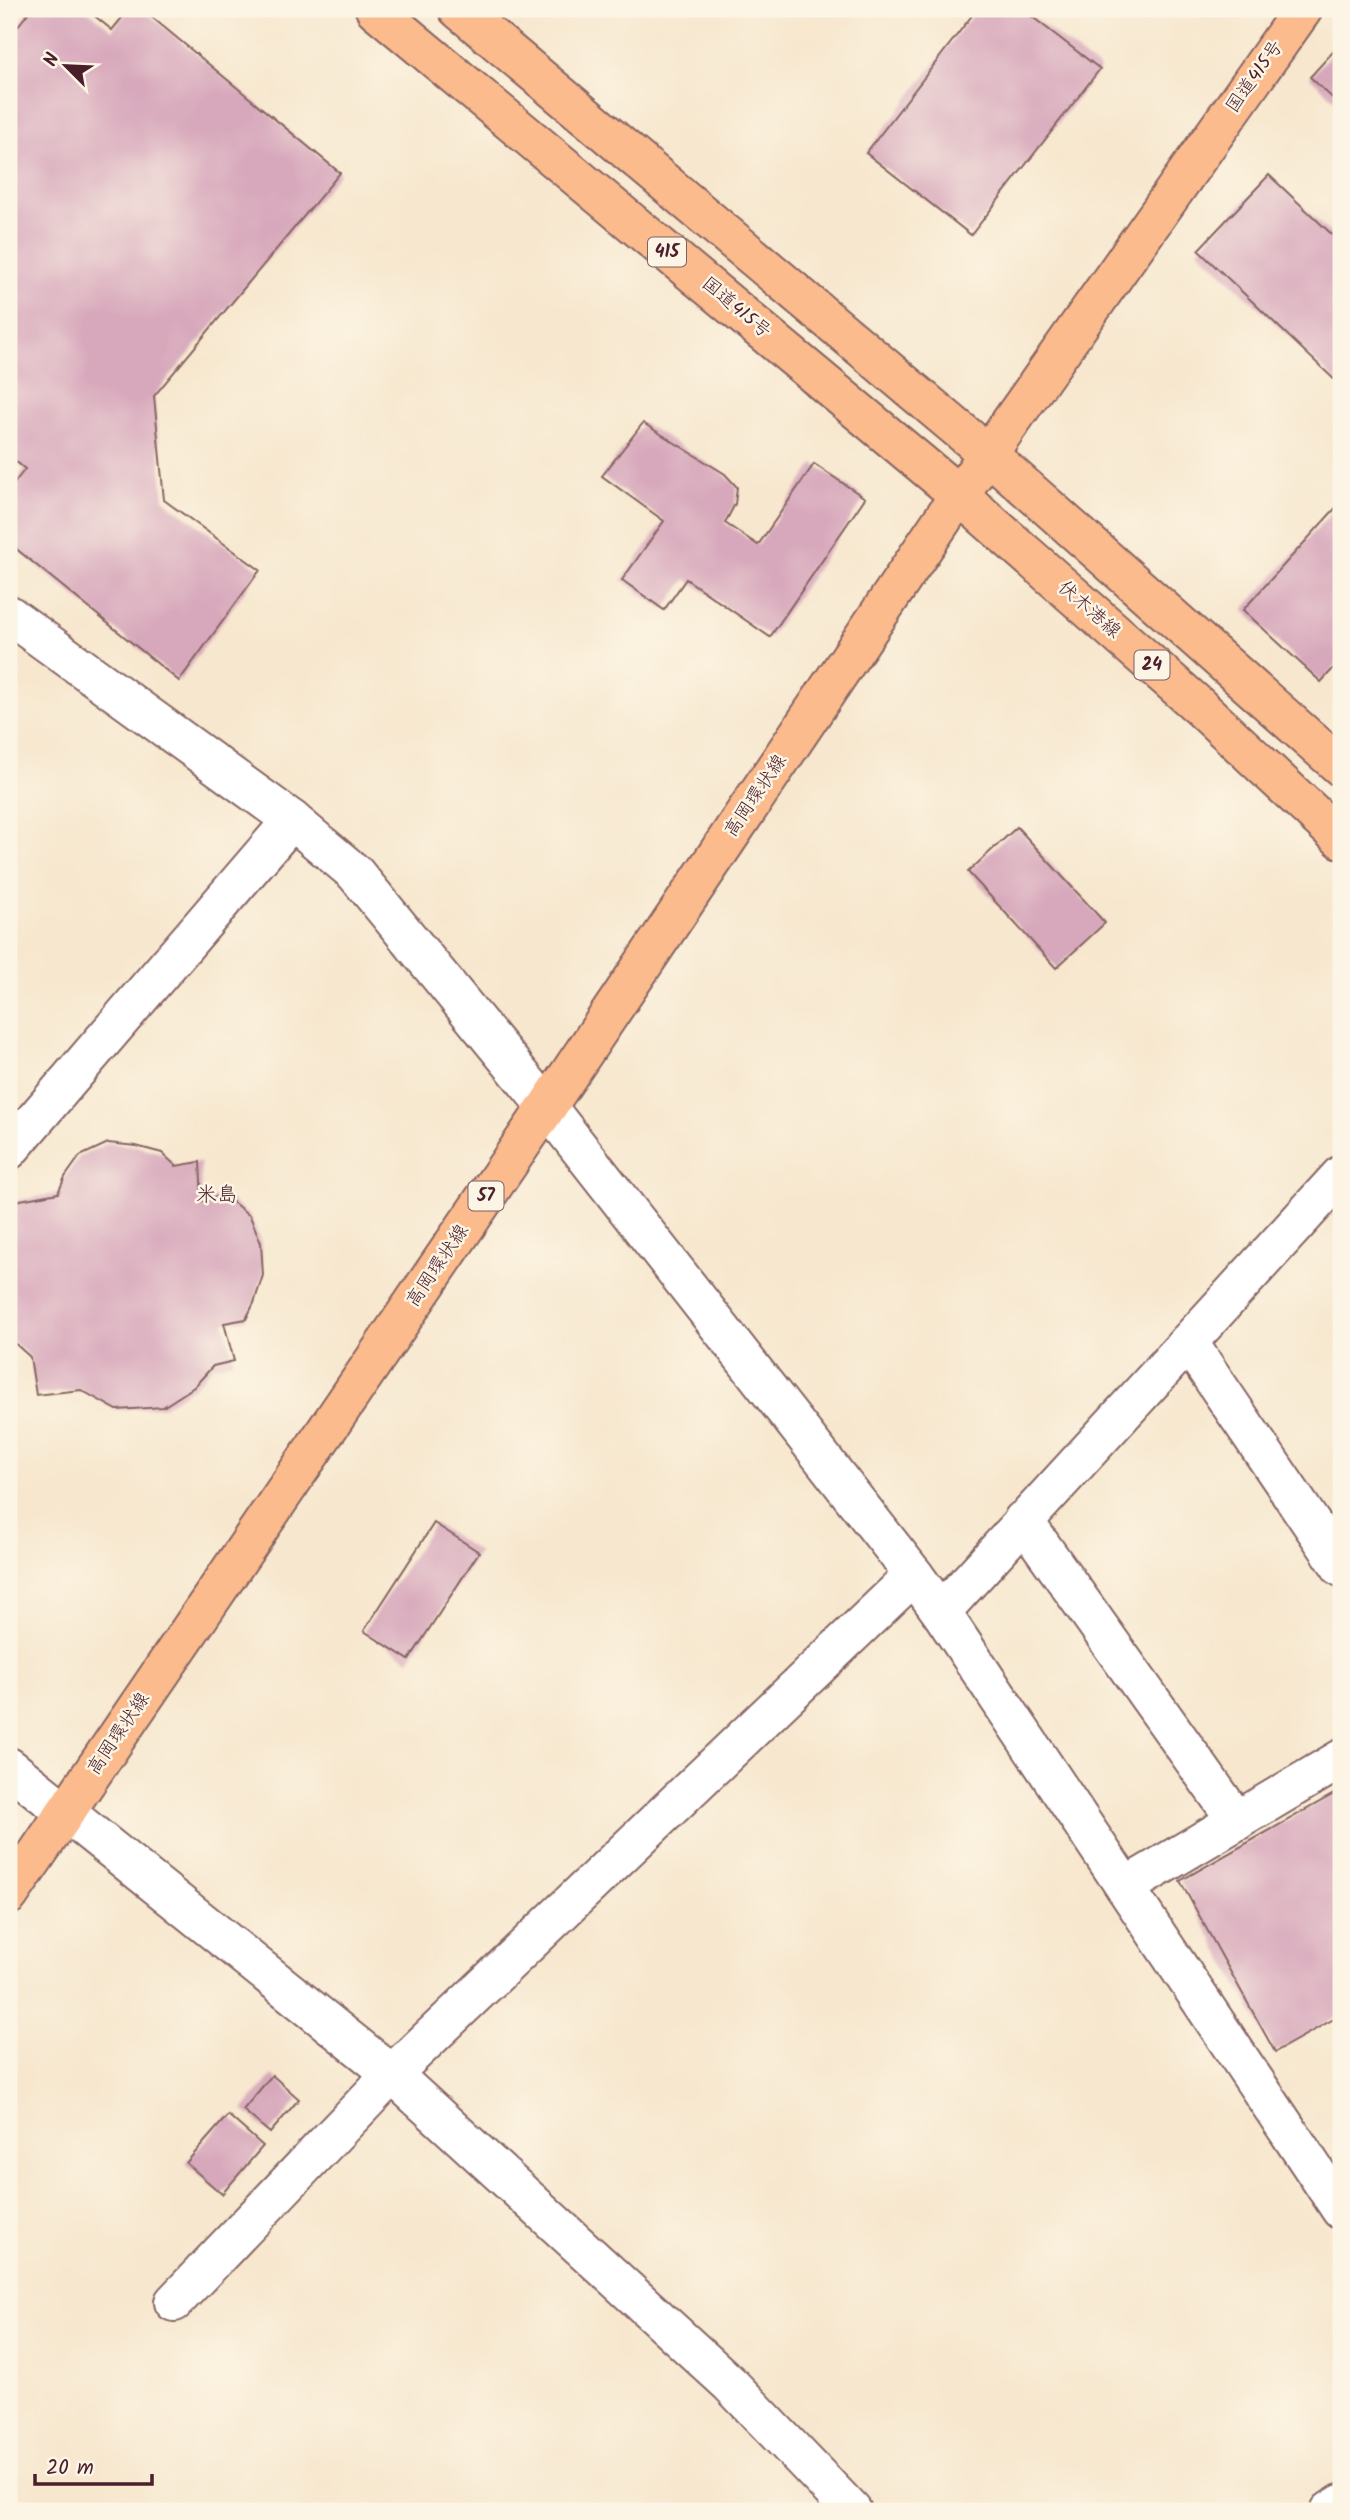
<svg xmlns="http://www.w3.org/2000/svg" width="1350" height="2520" font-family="Kalam,'Klee One',sans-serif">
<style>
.building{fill:#d7a7bb}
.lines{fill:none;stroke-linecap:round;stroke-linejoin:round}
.minor-casing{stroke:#876564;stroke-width:42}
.major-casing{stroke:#876564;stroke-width:42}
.highway-casing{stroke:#876564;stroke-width:42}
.minor{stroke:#fff;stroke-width:38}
.major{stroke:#fbbb8d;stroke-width:38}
.highway{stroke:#fbbb8d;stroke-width:38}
.labels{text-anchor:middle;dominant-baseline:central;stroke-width:5;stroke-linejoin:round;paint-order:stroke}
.shield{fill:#fcf5e5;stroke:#7f5f63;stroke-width:2}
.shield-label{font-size:18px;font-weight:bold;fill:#4a1f2b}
.street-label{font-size:19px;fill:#4a1f2b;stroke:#fcf5e5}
.neighbourhood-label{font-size:21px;fill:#4a1f2b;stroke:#fcf5e5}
</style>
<rect width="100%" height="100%" fill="#fcf5e5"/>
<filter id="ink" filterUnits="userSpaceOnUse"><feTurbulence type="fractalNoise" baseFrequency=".0143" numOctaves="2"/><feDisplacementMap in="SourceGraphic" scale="14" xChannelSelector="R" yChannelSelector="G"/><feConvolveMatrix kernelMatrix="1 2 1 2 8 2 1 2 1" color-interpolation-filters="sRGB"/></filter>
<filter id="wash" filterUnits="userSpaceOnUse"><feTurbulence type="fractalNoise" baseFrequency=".00686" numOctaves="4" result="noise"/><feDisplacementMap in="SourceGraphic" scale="28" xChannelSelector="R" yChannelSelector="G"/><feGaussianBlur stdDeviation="1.57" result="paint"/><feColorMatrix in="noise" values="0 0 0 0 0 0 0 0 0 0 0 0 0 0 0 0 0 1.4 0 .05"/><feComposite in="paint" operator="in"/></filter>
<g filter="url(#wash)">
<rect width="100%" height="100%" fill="#f7e7ce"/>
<g id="blocks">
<g class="building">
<polygon points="31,9 86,9 112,30 129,9 142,9 340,173 154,396 164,500 260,570 179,681 9,543 9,490 25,469 9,456 9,38"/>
<polygon points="977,9 1022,9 1100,69 971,235 866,153"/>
<polygon points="1341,43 1341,106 1310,77"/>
<polygon points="1269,175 1341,243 1341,386 1198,250"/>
<polygon points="643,423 725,474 737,487 735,504 725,523 758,545 814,464 865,498 770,637 686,579 664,610 622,580 664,521 602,476"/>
<polygon points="1341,502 1341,660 1321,682 1243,610"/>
<polygon points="1017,827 1105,923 1056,968 968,872"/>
<polygon points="108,1143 136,1146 162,1153 176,1166 200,1162 202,1201 224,1195 250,1216 261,1243 263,1275 254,1303 246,1319 224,1323 234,1361 213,1366 194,1387 163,1407 117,1410 81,1390 36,1395 30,1357 9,1338 9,1202 58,1193 65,1177 80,1156"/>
<polygon points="434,1523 479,1552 409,1660 364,1631"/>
<polygon points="1341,1790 1341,2015 1275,2052 1180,1881"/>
<polygon points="272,2075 299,2099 270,2133 243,2110"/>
<polygon points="228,2115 263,2146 222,2194 186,2163"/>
</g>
</g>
</g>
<g filter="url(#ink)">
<use href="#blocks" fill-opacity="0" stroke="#876564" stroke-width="2"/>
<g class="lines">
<g class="minor-casing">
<g id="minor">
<polyline points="9,615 292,820 355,873 547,1107 914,1575 941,1612 1341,2210"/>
<polyline points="9,1150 292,820"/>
<polyline points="1188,1342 1341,1567"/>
<polyline points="1023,1520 1237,1821"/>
<polyline points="941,1612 1341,1175"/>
<polyline points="9,1767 392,2074 730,2384 852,2511"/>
<polyline points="1125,1887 1341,1759"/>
<polyline points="174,2302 392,2074 914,1575"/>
<polyline points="1330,2511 1341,2504"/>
</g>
</g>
<g class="major-casing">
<g id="major">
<polyline points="988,454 1341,767"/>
<polyline points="9,1895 547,1107 959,495 1200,707 1341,839"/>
</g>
</g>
<g class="highway-casing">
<g id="highway">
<polyline points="375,9 959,495 1303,9"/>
<polyline points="458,9 988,454"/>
</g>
</g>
<use href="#minor" class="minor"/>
<use href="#major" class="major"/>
<use href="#highway" class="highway"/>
</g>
</g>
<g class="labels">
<g class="shield">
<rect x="648" y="237.5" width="38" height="29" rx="5"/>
<rect x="1134.5" y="650.5" width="35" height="29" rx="5"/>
<rect x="468.5" y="1181.5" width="35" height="29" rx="5"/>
</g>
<g class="shield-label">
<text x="667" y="252">415</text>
<text x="1152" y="665">24</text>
<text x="486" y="1196">57</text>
</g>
<g class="street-label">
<text transform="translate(1255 77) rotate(-55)">国道415号</text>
<text transform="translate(736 308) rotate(40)">国道415号</text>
<text transform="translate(1089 610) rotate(41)">伏木港線</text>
<text transform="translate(756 796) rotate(-56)">高岡環状線</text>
<text transform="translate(438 1266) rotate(-56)">高岡環状線</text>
<text transform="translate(119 1734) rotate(-56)">高岡環状線</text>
</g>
<g class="neighbourhood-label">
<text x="217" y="1195">米島</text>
</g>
</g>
<rect width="1350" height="2520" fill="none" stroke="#fcf5e5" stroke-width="35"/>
<g transform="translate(66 66) rotate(294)" stroke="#fcf5e5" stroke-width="5" paint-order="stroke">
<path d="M0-5L12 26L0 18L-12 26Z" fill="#4a1f2b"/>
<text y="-10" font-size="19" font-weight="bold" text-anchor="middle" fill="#4a1f2b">N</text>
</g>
<path d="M35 2474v10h117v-10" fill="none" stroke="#4a1f2b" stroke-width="3.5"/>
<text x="46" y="2474" font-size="21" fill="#4a1f2b" stroke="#fcf5e5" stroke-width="5" paint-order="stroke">20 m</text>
</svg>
